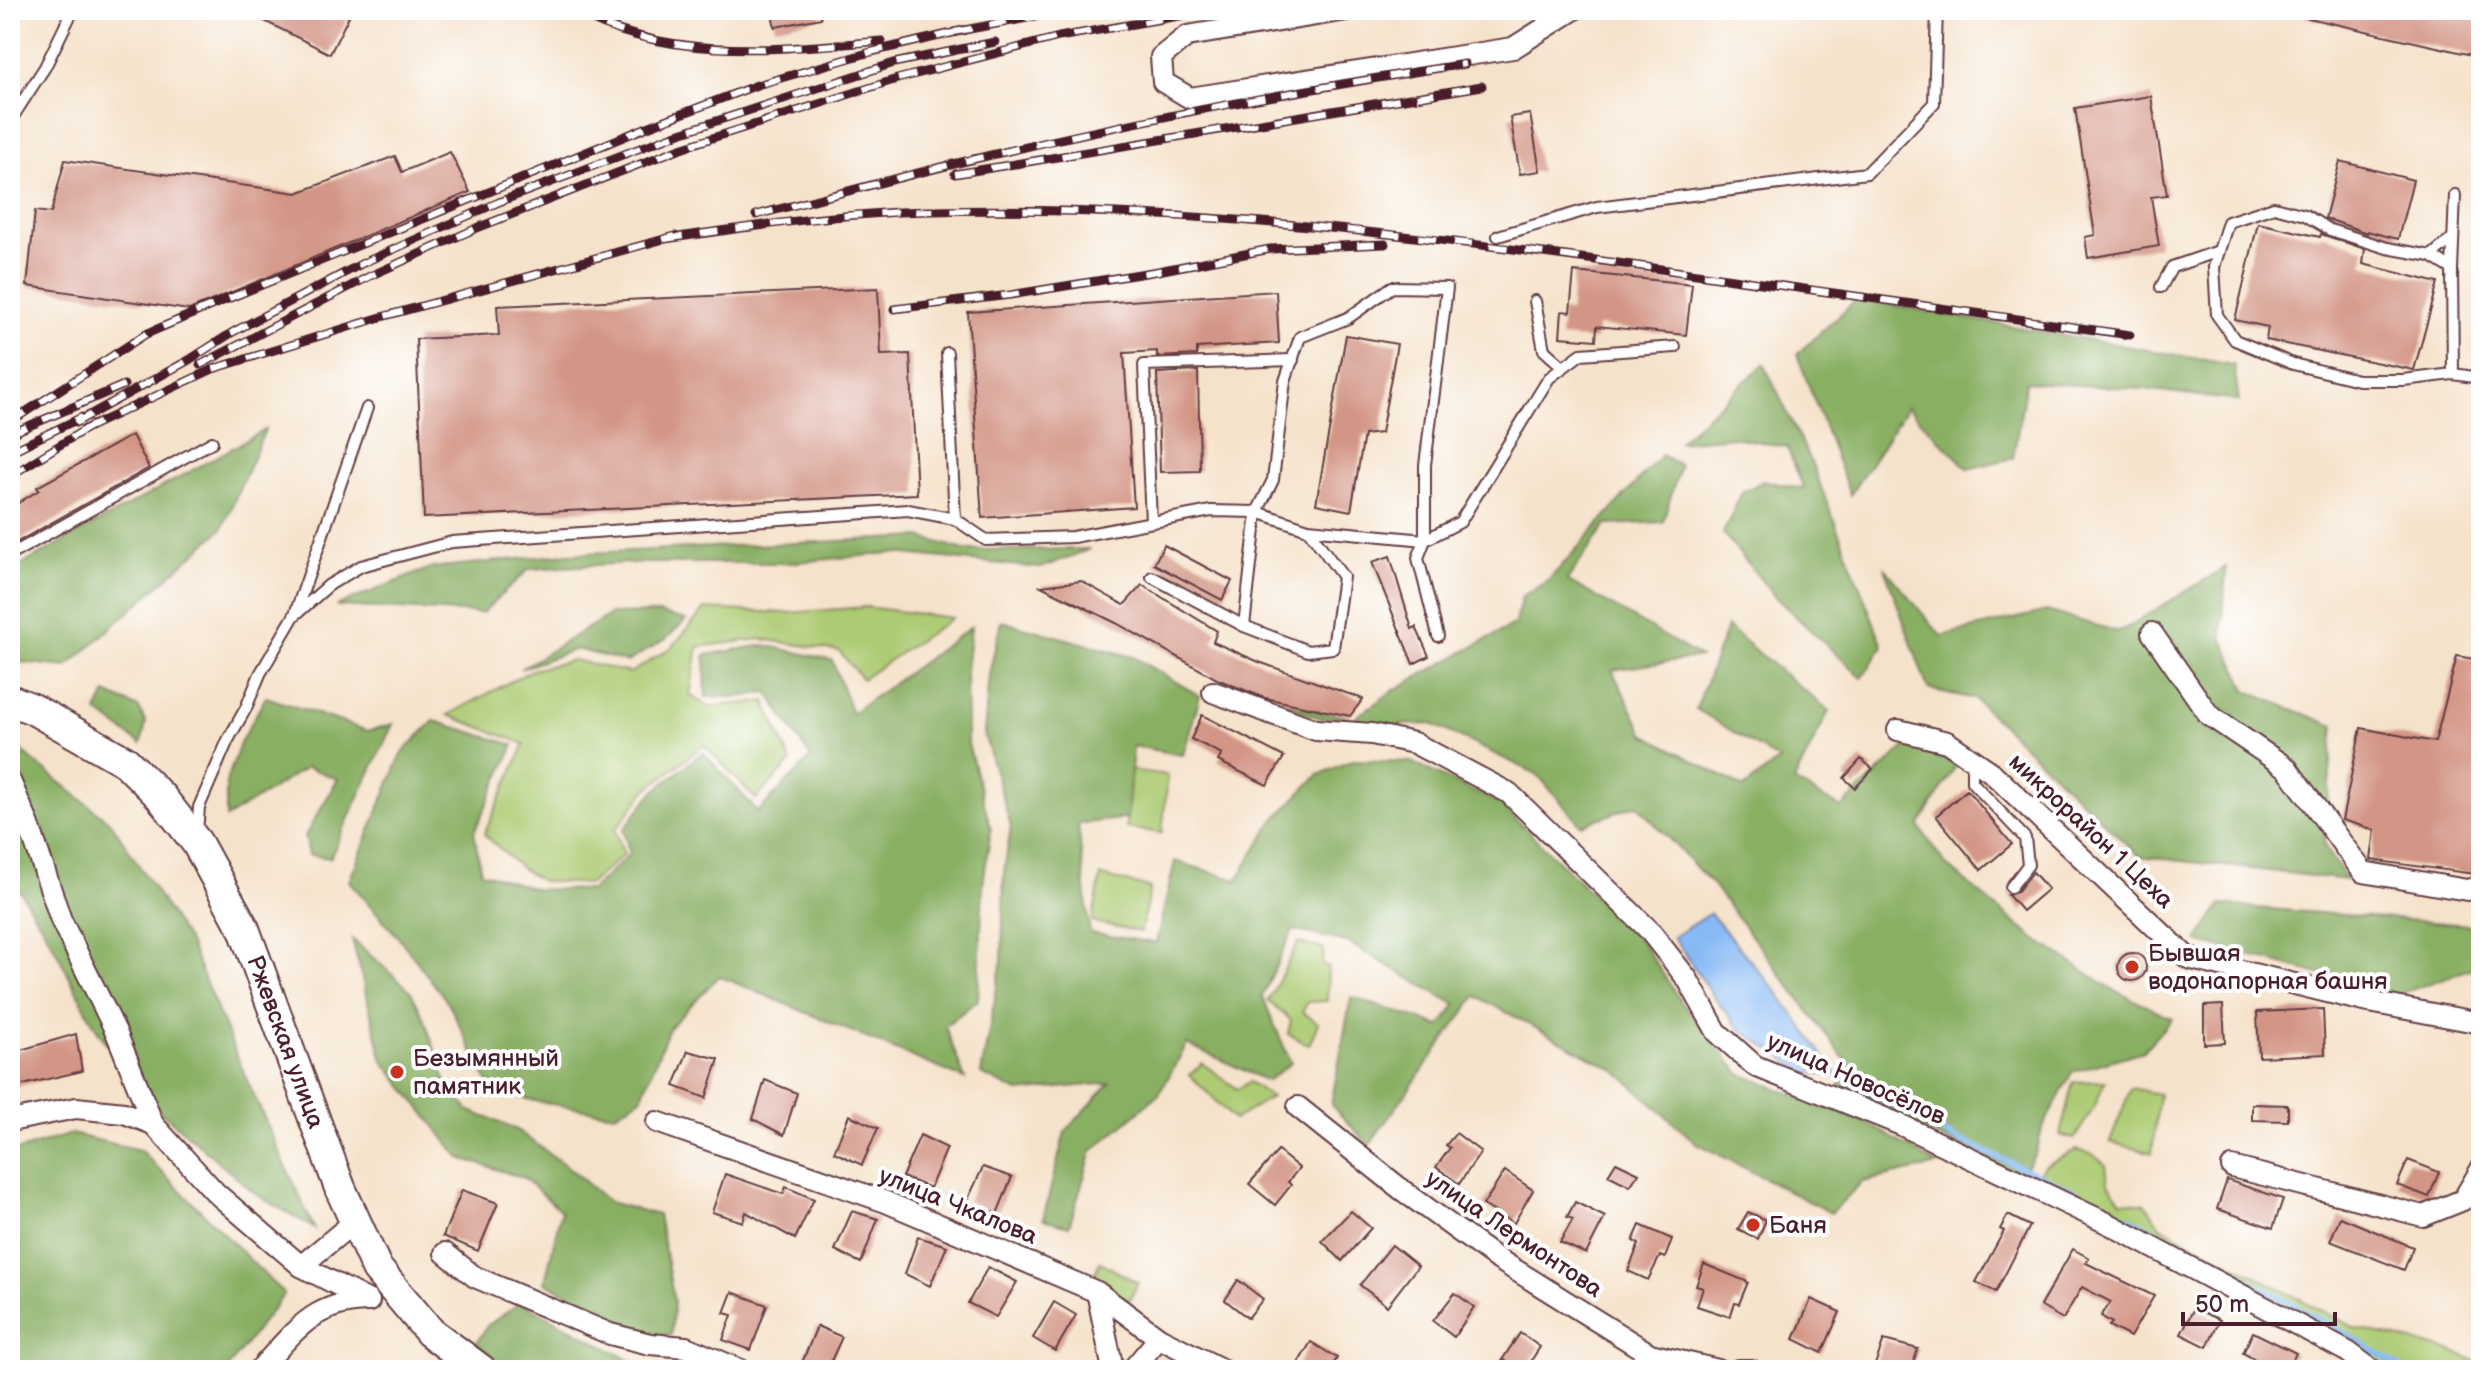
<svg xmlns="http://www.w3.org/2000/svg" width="2491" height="1380" font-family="'Balsamiq Sans',sans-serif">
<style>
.green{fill:#accb72;stroke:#7b754e;stroke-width:2}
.forest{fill:#89af64;stroke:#6a6748;stroke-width:2}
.water{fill:#87b9f4;stroke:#686c90;stroke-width:2}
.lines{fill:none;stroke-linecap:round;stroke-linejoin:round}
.stream{stroke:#87b9f4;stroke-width:6}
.building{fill:#d39586}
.lane-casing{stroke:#643c43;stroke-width:14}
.street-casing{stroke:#643c43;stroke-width:24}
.primary-casing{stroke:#643c43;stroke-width:34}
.lane{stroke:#fff;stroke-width:10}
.street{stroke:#fff;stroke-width:20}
.primary{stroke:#fff;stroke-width:30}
.rail-casing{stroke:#4a1f2b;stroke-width:9}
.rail{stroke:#fff;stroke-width:6;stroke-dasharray:18;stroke-linecap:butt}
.poi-dot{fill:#c8321e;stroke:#fff;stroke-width:3}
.labels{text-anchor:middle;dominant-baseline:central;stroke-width:8;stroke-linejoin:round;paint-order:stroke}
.street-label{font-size:24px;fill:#4a1f2b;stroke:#fff}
.poi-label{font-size:24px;fill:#4a1f2b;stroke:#fff;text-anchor:start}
</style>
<rect width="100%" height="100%" fill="#fff"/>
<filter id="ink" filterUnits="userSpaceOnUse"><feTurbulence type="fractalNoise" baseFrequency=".0125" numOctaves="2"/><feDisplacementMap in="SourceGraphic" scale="16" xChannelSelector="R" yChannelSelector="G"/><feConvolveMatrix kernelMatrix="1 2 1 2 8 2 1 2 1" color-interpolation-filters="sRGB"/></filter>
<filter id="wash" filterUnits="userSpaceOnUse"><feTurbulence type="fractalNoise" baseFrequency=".006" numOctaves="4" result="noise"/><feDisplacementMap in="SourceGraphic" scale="32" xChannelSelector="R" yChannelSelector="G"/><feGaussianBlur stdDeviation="1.8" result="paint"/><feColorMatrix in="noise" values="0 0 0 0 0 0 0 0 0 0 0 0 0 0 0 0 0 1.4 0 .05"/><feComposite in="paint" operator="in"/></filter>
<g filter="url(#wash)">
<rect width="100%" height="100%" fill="#f5e2ca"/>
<g class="green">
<polygon points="866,607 952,618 862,679 839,651 761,639 698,647 690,695 709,707 765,701 791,762 756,799 704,745 647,789 615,830 624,855 589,884 541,881 521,868 484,834 525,744 448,715 532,670 573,660 630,673 672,647 705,609 787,613"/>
<polygon points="1131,770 1168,775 1162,833 1126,828"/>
<polygon points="1101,876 1150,888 1141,932 1092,922"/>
<polygon points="1298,943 1324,949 1322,965 1328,966 1327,1001 1308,1002 1302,1012 1318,1023 1309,1045 1288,1034 1291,1020 1268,1001"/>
<polygon points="1202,1063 1237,1089 1249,1082 1271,1097 1234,1120 1190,1075"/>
<polygon points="2105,1081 2095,1106 2074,1139 2060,1135 2073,1082"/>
<polygon points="2131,1088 2159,1094 2152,1153 2110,1142"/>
<polygon points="2076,1150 2092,1154 2106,1165 2108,1183 2121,1201 2146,1204 2160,1226 2355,1328 2451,1351 2481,1363 2481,1370 2383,1370 2349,1345 2191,1255 2032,1183 2044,1166"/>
<polygon points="1100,1262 1138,1283 1129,1301 1091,1281"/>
</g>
<g class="forest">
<polygon points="1857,299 2234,365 2239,401 2145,389 2026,382 2013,458 1968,469 1907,407 1850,495 1797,354"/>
<polygon points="1764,364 1814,469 1883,646 1862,678 1775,597 1723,533 1742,492 1763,481 1804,489 1787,447 1733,437 1679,442"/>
<polygon points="265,430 222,529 67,667 10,661 10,571"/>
<polygon points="1661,455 1680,465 1663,522 1606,525 1567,580 1700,657 1612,670 1644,734 1744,788 1779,760 1696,709 1727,627 1829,711 1794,781 1841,808 1906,746 1957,764 1919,826 1945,864 2032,937 2112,989 2172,1019 2143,1051 2072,1072 2042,1129 2035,1154 2020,1175 1838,1090 1849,1065 1713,885 1637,805 1581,825 1537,774 1432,724 1347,726 1240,693 1353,719 1394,690 1515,624 1522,596 1548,581"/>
<polygon points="920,537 964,550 1090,549 1041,568 895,553 787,563 629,563 529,569 482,613 336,606 430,568 567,554"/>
<polygon points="1884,567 1941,636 2047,611 2119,632 2226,567 2222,637 2247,691 2334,726 2324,845 2347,880 2139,856 1975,699 1928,689"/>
<polygon points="659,613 686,620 666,639 627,662 576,649 520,669 611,614"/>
<polygon points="1001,621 1133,657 1200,696 1183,755 1133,746 1127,818 1078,824 1090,933 1156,943 1175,861 1237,880 1274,820 1318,775 1353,760 1411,762 1499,803 1644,945 1682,1003 1740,1074 1867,1123 1938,1165 1862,1182 1831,1213 1695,1142 1615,1070 1476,996 1369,1145 1331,1105 1351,997 1440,1026 1456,1005 1347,942 1293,930 1262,996 1291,1063 1267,1081 1187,1044 1159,1094 1092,1151 1069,1226 1043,1219 1065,1132 1110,1083 1018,1092 981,1074 1002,960 1004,872 1011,826 984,734 989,674"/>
<polygon points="971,627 966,671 967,740 991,829 983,884 978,1000 945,1026 965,1079 719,976 669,1028 641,1098 615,1114 545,1103 493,1092 449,1004 399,938 349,881 402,753 434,721 514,745 474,832 481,872 535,889 591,890 630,854 623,830 652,793 703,752 758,812 811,758 767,692 739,697 706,697 705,655 764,645 832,660 852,713"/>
<polygon points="106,693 139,708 146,723 141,744 97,712"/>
<polygon points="266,697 368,731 393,724 330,858 309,855 305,836 338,779 307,767 226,818 226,783 241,741"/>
<polygon points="10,742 112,824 189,943 246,1078 314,1228 257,1195 139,1093 94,1025 52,943 10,875"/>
<polygon points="2221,905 2481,926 2481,965 2397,995 2197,941"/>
<polygon points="352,939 410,990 424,1018 446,1082 468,1110 515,1129 568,1167 609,1202 658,1215 674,1301 671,1335 633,1329 545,1282 561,1211 524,1178 460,1158 383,1061"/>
<polygon points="71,1134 140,1150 284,1294 226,1370 10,1370 10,1153"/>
<polygon points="521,1302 648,1370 515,1370 476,1344 487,1326"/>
</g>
<polygon class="water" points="1710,913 1779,994 1838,1076 1804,1072 1741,1030 1719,1004 1673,937"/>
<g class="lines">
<polyline class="stream" points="1838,1076 1952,1137 2063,1186 2174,1240 2351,1337 2404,1370"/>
</g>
<g id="blocks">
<g class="building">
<polygon points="243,10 352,10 330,54"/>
<polygon points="771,10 820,10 821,18 775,27"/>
<polygon points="2305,10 2481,10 2481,57 2304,17"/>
<polygon points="2151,96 2167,195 2151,197 2159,246 2088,258 2085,237 2095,235 2075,108"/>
<polygon points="1530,114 1540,171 1520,174 1510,117"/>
<polygon points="450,152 470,192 189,310 27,286 35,211 51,213 65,160 297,193 395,156 402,172"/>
<polygon points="2340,161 2413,180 2398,239 2367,231 2367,233 2325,218"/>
<polygon points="2258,223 2320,237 2321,234 2365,249 2363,264 2438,283 2414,370 2266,340 2268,327 2235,320"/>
<polygon points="1574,272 1692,284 1686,335 1597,326 1596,340 1560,337 1562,311 1570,312"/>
<polygon points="878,288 881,355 910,354 917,494 424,518 416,339 499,335 497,306"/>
<polygon points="1276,291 1279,343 1197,348 1197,355 1157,357 1157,351 1124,353 1134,507 982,518 968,312"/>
<polygon points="1346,335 1397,344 1381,433 1364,435 1351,511 1316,504"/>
<polygon points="1198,371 1200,471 1160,472 1157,373"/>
<polygon points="132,435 149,468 10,546 10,508 39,490 37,487"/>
<polygon points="1164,545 1232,581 1222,600 1154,564"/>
<polygon points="1390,556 1412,629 1416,627 1429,656 1413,664 1372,562"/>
<polygon points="1081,581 1124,605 1142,585 1217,631 1213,642 1259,662 1363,699 1350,716 1265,698 1219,680 1116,623 1041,586"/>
<polygon points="2457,656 2481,660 2481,837 2474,874 2371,860 2375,830 2342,820 2361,728 2435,742"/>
<polygon points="1202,715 1284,757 1267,785 1218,761 1222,754 1191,739"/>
<polygon points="1861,759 1873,769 1855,788 1844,778"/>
<polygon points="1967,790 2012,844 1981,870 1936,816"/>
<polygon points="2033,872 2048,889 2022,911 2008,895 2017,892"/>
<circle cx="2132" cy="967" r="14"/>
<polygon points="2223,1005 2225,1043 2204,1044 2204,1006"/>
<polygon points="2323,1009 2325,1054 2259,1057 2257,1012"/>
<polygon points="76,1034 82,1071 10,1088 10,1053"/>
<polygon points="688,1051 719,1059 706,1098 674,1086"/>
<polygon points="765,1080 797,1093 784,1135 753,1119"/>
<polygon points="2252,1104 2288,1105 2288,1121 2252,1120"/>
<polygon points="849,1115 878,1128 862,1165 834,1152"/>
<polygon points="1456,1133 1481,1152 1459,1184 1436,1167 1450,1148 1446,1145"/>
<polygon points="920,1135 947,1148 930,1188 902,1177"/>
<polygon points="1278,1151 1299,1168 1288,1182 1291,1185 1275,1205 1249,1184"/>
<polygon points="2408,1160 2439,1172 2429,1197 2397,1185"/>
<polygon points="1616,1162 1639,1173 1630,1186 1608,1175"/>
<polygon points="983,1167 1012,1177 997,1214 967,1201"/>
<polygon points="1505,1171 1533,1190 1514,1223 1483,1205"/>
<polygon points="725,1174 783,1194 786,1187 814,1199 795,1239 746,1212 743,1222 712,1212"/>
<polygon points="2227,1180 2283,1199 2273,1228 2217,1209"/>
<polygon points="462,1190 498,1203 478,1251 443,1236"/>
<polygon points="1575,1202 1605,1217 1586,1254 1560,1242 1573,1219 1567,1217"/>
<polygon points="852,1211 878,1219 861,1263 835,1250"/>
<polygon points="1351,1211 1371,1228 1342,1261 1322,1241"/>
<polygon points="1748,1212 1766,1220 1758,1239 1738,1229"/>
<polygon points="2008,1215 2030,1226 1996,1292 1976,1282 2004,1231 2000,1229"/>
<polygon points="2340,1217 2413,1247 2404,1270 2330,1241"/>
<polygon points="1640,1225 1672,1239 1665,1258 1660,1256 1648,1280 1628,1271 1639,1244 1633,1241"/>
<polygon points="918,1237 947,1246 930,1286 905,1274"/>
<polygon points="1392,1245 1418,1266 1387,1306 1360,1285"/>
<polygon points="2073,1249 2089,1258 2086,1263 2154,1296 2130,1337 2109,1326 2112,1323 2101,1316 2111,1302 2082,1287 2063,1319 2040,1306"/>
<polygon points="1704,1264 1748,1282 1739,1304 1735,1303 1730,1317 1697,1306 1703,1288 1696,1286"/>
<polygon points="988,1267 1017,1282 996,1317 968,1303"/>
<polygon points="1238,1280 1263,1299 1248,1318 1225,1300"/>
<polygon points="732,1292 767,1305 751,1350 723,1340 732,1315 724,1313"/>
<polygon points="1455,1293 1474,1307 1454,1337 1433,1321"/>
<polygon points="1811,1299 1840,1312 1822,1353 1794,1339"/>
<polygon points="1054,1302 1076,1315 1055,1351 1033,1338"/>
<polygon points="2194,1308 2220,1320 2207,1347 2181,1334"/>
<polygon points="817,1326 842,1337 827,1370 801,1365"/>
<polygon points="2253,1332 2296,1353 2288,1370 2256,1370 2260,1362 2243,1353"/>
<polygon points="1520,1333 1540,1347 1525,1370 1499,1370 1505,1361 1502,1360"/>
<polygon points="1884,1340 1918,1349 1911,1370 1873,1370"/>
<polygon points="1311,1342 1337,1358 1330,1370 1294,1370"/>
</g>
</g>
</g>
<g filter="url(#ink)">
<use href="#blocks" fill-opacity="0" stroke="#643c43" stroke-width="2"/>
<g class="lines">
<g class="lane-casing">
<g id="lane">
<polyline points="10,121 45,67 73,10"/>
<polyline points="1498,236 1597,207 1867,173 1934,103 1937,10"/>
<polyline points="2431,256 2453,238"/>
<polyline points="2452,269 2455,195"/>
<polyline points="2161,287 2172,267 2219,251"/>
<polyline points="1535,301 1544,350 1563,367"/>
<polyline points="947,353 955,519"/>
<polyline points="2453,374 2452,269 2431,256 2387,248 2330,230 2305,215 2274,207 2228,222 2214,267 2217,315 2235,340 2293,364 2358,380 2403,380 2453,374 2481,378"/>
<polyline points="1151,521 1144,365 1293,360"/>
<polyline points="1308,529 1425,540 1460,522 1549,378 1581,354 1675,347"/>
<polyline points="10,555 212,442"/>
<polyline points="295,614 367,408"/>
<polyline points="1244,626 1257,512 1273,480 1285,381 1300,337 1348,318 1392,287 1447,288 1425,465 1425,540 1418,558 1438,636"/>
<polyline points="1972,761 1972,782 2025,838 2028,865 2011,887"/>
<polyline points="197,833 199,807 228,740 246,708 260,674 294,616 329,585 361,566 452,542 908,510 955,519 986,540 1073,537 1211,511 1257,512 1308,529 1343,577 1333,648 1308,651 1244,626 1152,577"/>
</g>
</g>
<g class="street-casing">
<g id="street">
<polyline points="1347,10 1187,36 1161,57 1163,82 1190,98 1513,48 1573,10"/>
<polyline points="2152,633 2209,715 2287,768 2363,872 2467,890 2481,886"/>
<polyline points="1213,692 1316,730 1372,734 1414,743 1509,793 1649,930 1688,980 1717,1032 1755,1066 1899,1124 2111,1225 2348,1352 2372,1370"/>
<polyline points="1898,730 1947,742 1991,772 2188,958 2364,1001 2481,1023"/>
<polyline points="10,781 29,825 61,920 116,1032 153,1124"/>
<polyline points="1298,1107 1402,1190 1493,1256 1650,1354 1718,1370"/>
<polyline points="10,1121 76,1108 124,1113 153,1124 216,1193 301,1266 369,1301"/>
<polyline points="657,1122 886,1202 1097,1292 1159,1338 1223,1370"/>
<polyline points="2232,1167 2423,1216 2463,1200 2481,1169"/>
<polyline points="445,1253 475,1277 610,1334 650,1344 686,1347 741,1370"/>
<polyline points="301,1266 355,1221"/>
<polyline points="1097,1292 1113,1370"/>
<path d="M 259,1370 C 294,1333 311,1303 366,1301"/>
<polyline points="1132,1370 1159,1338"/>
<polyline points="1738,1370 1751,1370"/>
</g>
</g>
<g class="primary-casing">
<g id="primary">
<path id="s1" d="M 10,700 L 33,709 L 126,762 L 161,797 L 197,843 L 244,929 L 340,1188 L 377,1269 L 430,1332 L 481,1370"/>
</g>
</g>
<use href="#lane" class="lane"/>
<use href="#street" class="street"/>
<use href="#primary" class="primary"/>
<g class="rail-casing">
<g id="rail">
<path d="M 573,10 C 667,63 780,49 882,41"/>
<polyline points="954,32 1070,10"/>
<polyline points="955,174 1482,86"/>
<path d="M 756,215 C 839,194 921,171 1004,152 C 1156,116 1310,88 1465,64"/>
<path d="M 665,239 C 753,226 841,213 930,211 C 1180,205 1428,236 1675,271 C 1827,292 1978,313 2130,335"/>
<polyline points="894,309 1010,295 1158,271 1270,249 1385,244"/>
<polyline points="200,365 370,276 477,228 681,148 897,79 1059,37 1213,10"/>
<polyline points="10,422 146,334 213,305 645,128 757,85 871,52 965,30"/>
<polyline points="75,423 189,360 233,332 363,263 499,202 677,134 894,63 995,42"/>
<polyline points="83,430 213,369 378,318 675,236"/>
<polyline points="10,434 124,385"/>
<polyline points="10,452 82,417"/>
<polyline points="10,476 92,425"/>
</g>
</g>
<use href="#rail" class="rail"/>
</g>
</g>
<g class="poi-dot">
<circle cx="2132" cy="967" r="8"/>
<circle cx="397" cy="1072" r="8"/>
<circle cx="1753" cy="1225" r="8"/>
</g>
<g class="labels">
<g class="street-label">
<text transform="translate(2091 831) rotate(43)">микрорайон 1 Цеха</text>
<text stroke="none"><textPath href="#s1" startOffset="458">Ржевская улица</textPath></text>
<text transform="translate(1856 1079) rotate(24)">улица Новосёлов</text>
<text transform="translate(958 1206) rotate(22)">улица Чкалова</text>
<text transform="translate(1514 1234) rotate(34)">улица Лермонтова</text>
</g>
<g class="poi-label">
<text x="2148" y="953">Бывшая<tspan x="2148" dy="28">водонапорная башня</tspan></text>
<text x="413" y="1058">Безымянный<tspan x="413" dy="28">памятник</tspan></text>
<text x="1769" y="1225">Баня</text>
</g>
</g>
<rect width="2491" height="1380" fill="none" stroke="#fff" stroke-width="40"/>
<path d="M2183 1312v12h152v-12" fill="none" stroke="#4a1f2b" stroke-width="4"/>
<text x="2195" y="1312" font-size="24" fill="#4a1f2b" stroke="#ffffff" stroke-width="6" paint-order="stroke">50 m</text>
</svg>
